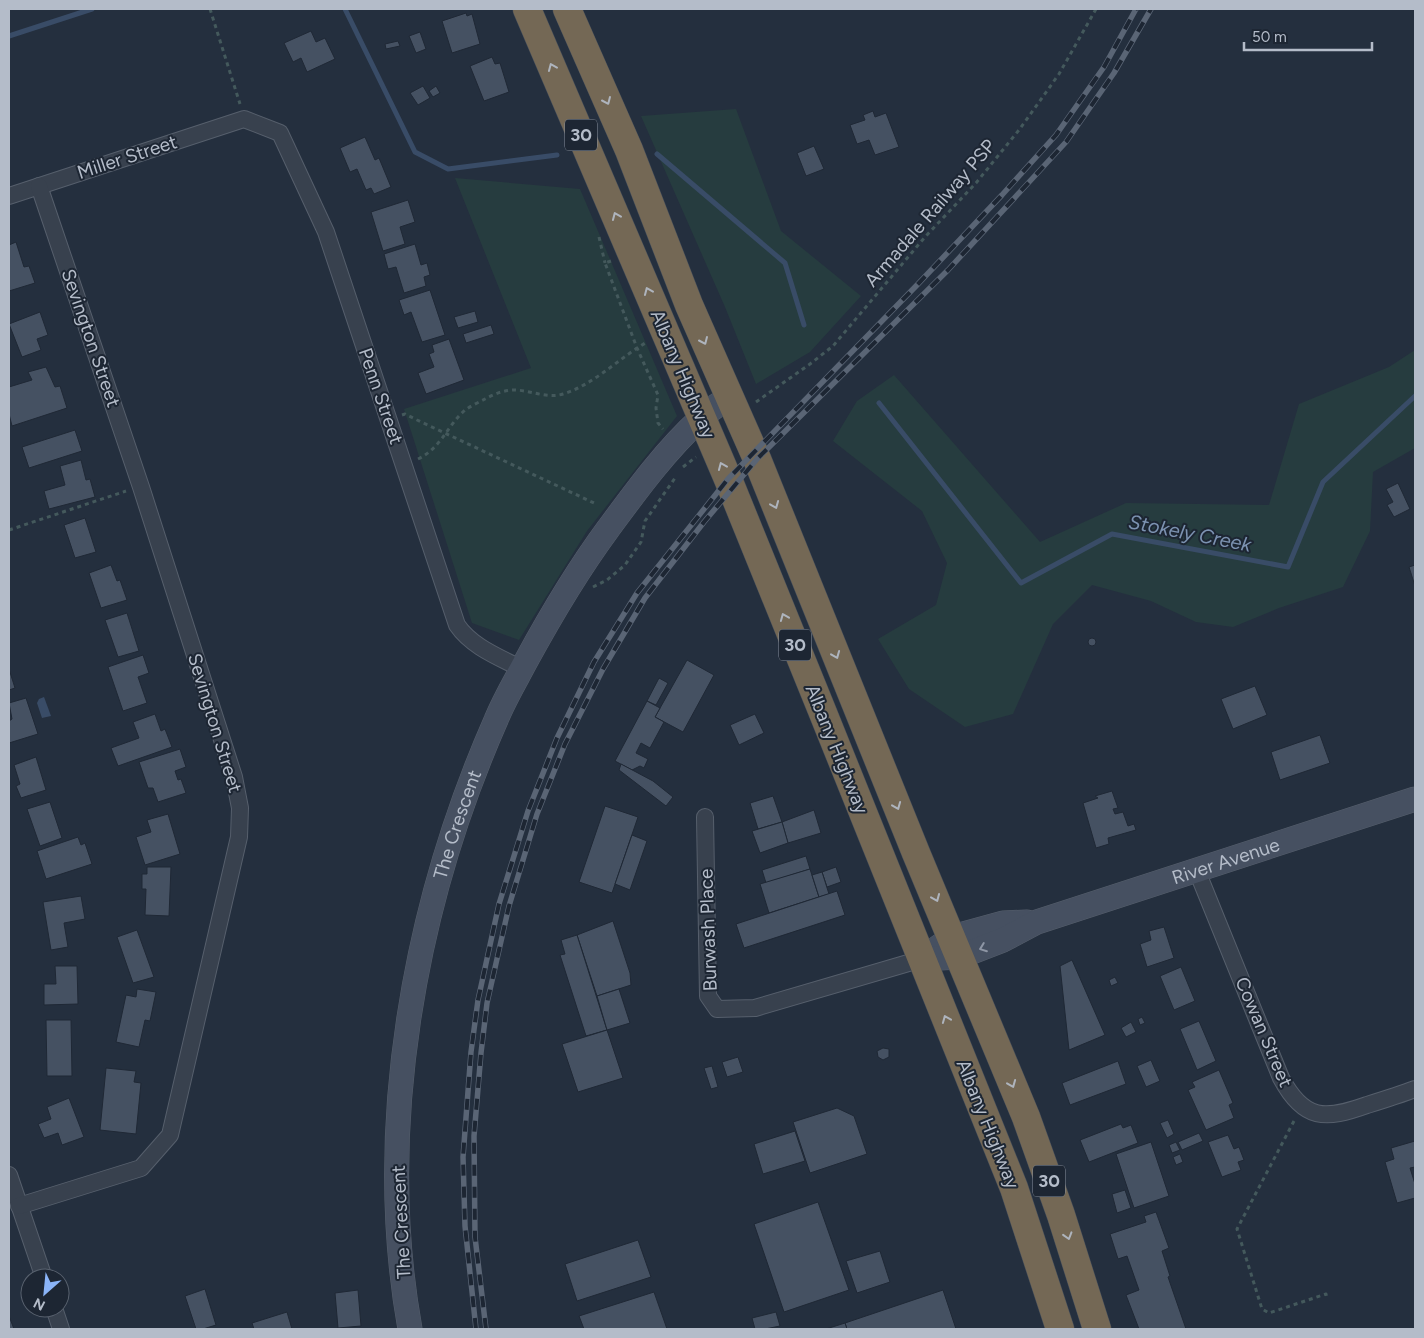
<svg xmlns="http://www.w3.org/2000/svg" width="1424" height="1338" font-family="Figtree,sans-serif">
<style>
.green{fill:#263c3f}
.water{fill:#394c67}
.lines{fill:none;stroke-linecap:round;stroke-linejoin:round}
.stream{stroke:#394c67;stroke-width:5}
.building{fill:#455162;stroke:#1f2835}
.street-casing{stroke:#565f6c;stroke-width:18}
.secondary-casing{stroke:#565f6c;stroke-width:25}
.highway-casing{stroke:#434c59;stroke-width:29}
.path{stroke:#44595c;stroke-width:3;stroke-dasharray:4 4;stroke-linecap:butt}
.street{stroke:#38414e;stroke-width:16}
.secondary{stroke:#465061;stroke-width:24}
.highway{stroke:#746855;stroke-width:28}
.rail-casing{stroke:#5a6575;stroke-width:5.5}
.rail{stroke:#1d2633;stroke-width:4;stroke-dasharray:11;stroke-linecap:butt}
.oneway{stroke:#aeb4bd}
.oneway2{stroke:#8e96a5}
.labels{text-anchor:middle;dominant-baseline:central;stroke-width:4;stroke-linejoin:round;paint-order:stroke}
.shield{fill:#1d2633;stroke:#878f9c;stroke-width:1}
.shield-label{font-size:18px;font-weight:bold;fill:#b4bcc9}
.street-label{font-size:19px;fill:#b4bcc9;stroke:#1d2633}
.water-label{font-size:20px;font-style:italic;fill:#7c92b1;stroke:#1d2633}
</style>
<rect width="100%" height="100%" fill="#242f3e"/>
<g class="green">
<polygon points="736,109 781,231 861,296 810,352 756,384 725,307 641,116"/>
<polygon points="455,178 580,189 677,416 587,531 519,640 472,623 404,409 531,368"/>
<polygon points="1415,350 1415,448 1373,472 1370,531 1343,587 1279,608 1233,627 1196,622 1151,601 1092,585 1053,624 1013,714 965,727 909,689 878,639 936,605 947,563 922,511 833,441 857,401 894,375 1040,542 1126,503 1269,505 1299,404 1389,367"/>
</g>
<polygon class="water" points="44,697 51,716 42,718 37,703 39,699"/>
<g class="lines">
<g class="stream">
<polyline points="345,9 415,152 448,169 557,155"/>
<polyline points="9,36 92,9"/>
<polyline points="657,154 785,263 804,325"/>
<polyline points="879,403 1021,583 1112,534 1288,567 1323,482 1415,396"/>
</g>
</g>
<g class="building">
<polygon points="466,13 467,16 472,14 480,44 452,53 442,21"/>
<polygon points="311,31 316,42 325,38 335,59 307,72 301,58 293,62 284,43"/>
<polygon points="420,32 426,49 416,53 409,36"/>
<polygon points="398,41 400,46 386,49 385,44"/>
<polygon points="492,57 495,64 500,63 509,92 484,101 470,66"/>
<polygon points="423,86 430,98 418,105 410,93"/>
<polygon points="436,86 440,93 433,97 429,91"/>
<polygon points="873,111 875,117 886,113 899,147 875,155 869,140 857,144 850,125 865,120 863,115"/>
<polygon points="365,137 375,160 379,158 391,187 374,194 371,188 366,190 357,169 350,172 340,148"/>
<polygon points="814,146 824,169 806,176 797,153"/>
<polygon points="408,200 415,222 400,227 405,244 383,251 371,212"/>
<polygon points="16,242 24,267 29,266 35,283 9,291 9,245"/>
<polygon points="415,244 421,265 427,263 430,275 424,277 426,286 404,293 396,267 388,269 384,254"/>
<polygon points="430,290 445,335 422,342 411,312 404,315 399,300"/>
<polygon points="475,311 478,322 458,328 454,317"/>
<polygon points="40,312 48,335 37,339 41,350 22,357 9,324"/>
<polygon points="491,325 494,334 466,343 463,334"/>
<polygon points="449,339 464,380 426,394 418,373 434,367 429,354 434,352 432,345"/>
<polygon points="46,367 55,387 60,386 67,408 12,426 9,414 9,387 32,380 28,372"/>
<polygon points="75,430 82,451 29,468 22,447"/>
<polygon points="81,460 86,480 90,479 95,497 49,509 44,491 65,485 60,466"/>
<polygon points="1398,483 1410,509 1394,517 1387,505 1393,502 1386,489"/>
<polygon points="85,518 96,552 75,558 64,525"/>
<polygon points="111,565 117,581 120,580 127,600 101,608 89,573"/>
<polygon points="1415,565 1415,586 1409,567"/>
<polygon points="127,613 139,651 118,657 105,620"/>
<circle cx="1092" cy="642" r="4"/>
<polygon points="143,655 149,673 138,677 147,703 123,711 108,667"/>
<polygon points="687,660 714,675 683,732 655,717"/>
<polygon points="9,669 15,688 9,690"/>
<polygon points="659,678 668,683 656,705 647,701"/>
<polygon points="1255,686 1267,715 1233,729 1221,699"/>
<polygon points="26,698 38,734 9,743 9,721 12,719 9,703"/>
<polygon points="647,701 660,708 655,717 664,722 650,748 641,743 636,753 648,759 644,768 640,766 632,770 615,761"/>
<polygon points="155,714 161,731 165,729 172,747 118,766 111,748 139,738 133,722"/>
<polygon points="755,714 764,733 739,745 730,725"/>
<polygon points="1320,735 1330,763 1280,780 1271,752"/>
<polygon points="180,749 186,767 175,771 178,780 181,779 186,793 158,802 153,788 148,788 139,762"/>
<polygon points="36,757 46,790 21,798 16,786 20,784 14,765"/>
<polygon points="621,764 653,781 673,797 666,806 619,770"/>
<polygon points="1112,791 1118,808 1113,809 1115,814 1123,812 1128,826 1134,824 1136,830 1108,838 1109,844 1096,848 1083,803 1098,798 1095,796"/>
<polygon points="773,796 782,822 758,829 750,803"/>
<polygon points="50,802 62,838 40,846 27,809"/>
<polygon points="605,806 638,817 612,893 579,882"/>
<polygon points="814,810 821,833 788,843 782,822"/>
<polygon points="168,814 180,854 145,865 136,837 151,832 147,820"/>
<polygon points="782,822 788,843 760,853 752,831"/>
<polygon points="632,835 647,841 630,890 615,884"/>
<polygon points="78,837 81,845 85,843 92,864 46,879 37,851"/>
<polygon points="806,856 810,869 766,883 762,870"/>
<polygon points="147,867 171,867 169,916 145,915 146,889 142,889 142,874 147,874"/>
<polygon points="836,867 841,882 827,887 822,872"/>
<polygon points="810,869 819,897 769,913 760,884"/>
<polygon points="822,872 829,894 819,897 812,875"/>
<polygon points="837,891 845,915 744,948 736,924"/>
<polygon points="81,896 85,919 64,923 68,947 51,950 43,902"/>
<polygon points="613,921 630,973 631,985 597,996 577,935"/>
<polygon points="1164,927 1174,958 1147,967 1140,944 1151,940 1149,931"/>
<polygon points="137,930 154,977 133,983 117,937"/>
<polygon points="577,935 607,1030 586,1036 560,955 565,954 561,940"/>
<polygon points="1072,960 1105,1035 1069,1050 1060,966"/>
<polygon points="55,966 77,966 78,1004 44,1005 44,984 56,984"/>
<polygon points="1181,967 1195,1001 1174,1010 1160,976"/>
<polygon points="1115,977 1118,983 1111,986 1109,980"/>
<polygon points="137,989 156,992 150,1021 145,1020 139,1047 116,1042 126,995 136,997"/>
<polygon points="619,989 630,1023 607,1030 597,996"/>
<polygon points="1142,1017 1145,1023 1140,1025 1138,1019"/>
<polygon points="46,1020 71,1020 72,1076 47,1076"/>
<polygon points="1199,1021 1216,1061 1197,1070 1180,1029"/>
<polygon points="1131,1022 1136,1032 1126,1037 1121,1028"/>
<polygon points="607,1030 623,1078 578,1092 562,1044"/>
<polygon points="883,1048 889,1049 889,1057 883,1060 878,1057 877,1051"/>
<polygon points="738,1057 743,1072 727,1077 722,1062"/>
<polygon points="1151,1060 1160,1081 1146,1087 1137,1066"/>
<polygon points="1118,1061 1126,1084 1070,1105 1062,1083"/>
<polygon points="712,1066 718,1087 711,1089 704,1068"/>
<polygon points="106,1068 136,1071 134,1082 141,1083 136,1134 100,1130"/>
<polygon points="1219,1070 1233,1103 1229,1105 1234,1118 1206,1130 1188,1090 1195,1087 1192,1082"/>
<polygon points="69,1098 84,1137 62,1145 58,1133 44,1138 38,1124 51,1119 47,1107"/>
<polygon points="837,1108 854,1116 867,1154 810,1173 793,1122"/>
<polygon points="1168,1120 1174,1134 1167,1138 1160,1123"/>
<polygon points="1121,1124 1123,1128 1131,1125 1138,1143 1089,1162 1080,1140"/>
<polygon points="795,1131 805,1161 763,1174 754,1144"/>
<polygon points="1199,1133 1203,1141 1182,1150 1178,1142"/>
<polygon points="1228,1135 1234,1149 1239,1147 1244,1160 1238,1162 1241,1170 1222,1177 1208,1142"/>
<polygon points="1415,1141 1415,1167 1410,1168 1415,1184 1415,1198 1397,1203 1385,1162 1394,1159 1391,1148"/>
<polygon points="1151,1142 1169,1196 1134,1208 1116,1154"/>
<polygon points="1176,1142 1180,1150 1172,1153 1169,1145"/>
<polygon points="1180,1154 1183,1162 1176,1165 1173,1157"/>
<polygon points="1125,1190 1131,1208 1117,1213 1112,1194"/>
<polygon points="818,1202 849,1290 784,1312 754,1224"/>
<polygon points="1156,1212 1169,1248 1162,1251 1170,1276 1168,1277 1186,1329 1139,1329 1126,1295 1139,1290 1127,1256 1118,1259 1110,1234 1146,1222 1144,1216"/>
<polygon points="638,1240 651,1277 577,1301 565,1264"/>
<polygon points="880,1251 890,1282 857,1293 846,1261"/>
<polygon points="205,1289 216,1325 203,1329 196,1329 185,1296"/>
<polygon points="358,1290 361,1326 338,1328 335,1293"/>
<polygon points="943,1290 956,1329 847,1329 845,1323"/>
<polygon points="654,1292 667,1329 584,1329 579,1316"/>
<polygon points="287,1312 292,1329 254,1329 252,1323"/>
<polygon points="776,1312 780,1326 765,1329 755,1329 752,1318"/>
<polygon points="9,1316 14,1329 9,1329"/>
<polygon points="845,1323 847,1329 826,1329"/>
</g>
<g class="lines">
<g class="street-casing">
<g id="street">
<path d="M 9,196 L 244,119 L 280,133 L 326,232 L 457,625 C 472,647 499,657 522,669"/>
<polyline points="705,817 708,996 717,1009 755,1008 922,959"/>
<path d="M 1197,871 L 1281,1078 C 1304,1121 1325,1120 1367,1105 C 1383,1100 1399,1095 1415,1089"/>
<polyline points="9,1175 44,1278"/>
<polyline points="19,1206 141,1168 170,1135 239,837 240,808 234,777 141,487 39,186"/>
<polyline points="54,1308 61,1329"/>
</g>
</g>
<g class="secondary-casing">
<g id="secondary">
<polyline points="937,948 952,937 1003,923 1027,922"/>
<path id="s1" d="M 922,959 L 959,957 L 1003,940 L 1037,922 L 1415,799"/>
<path id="s2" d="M 410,1329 C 374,1128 414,906 496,720 C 504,700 516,680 526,661 C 551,615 577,571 608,529 C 636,491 665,451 700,419 C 708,411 719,404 729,397"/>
</g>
</g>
<g class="highway-casing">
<g id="highway">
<polyline points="527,9 728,479 823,713 1014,1188 1060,1329"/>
<polyline points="567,9 629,150 689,305 757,459 916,853 1026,1117 1061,1215 1097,1329"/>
</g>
</g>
<g class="path">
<polyline points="210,9 240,104"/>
<polyline points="599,237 605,263"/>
<polyline points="611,261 605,263 637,348 658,395 656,408 658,423 663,429"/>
<polyline points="756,402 810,364 833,346 925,237 976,183 1019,130 1059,74 1096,9"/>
<polyline points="402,415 405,414 417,420 594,503"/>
<path d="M 418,459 C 441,448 447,426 465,410 C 471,406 479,402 485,399 C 494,394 504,390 514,390 C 530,390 547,399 563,394 C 595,384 619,358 647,342"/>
<polyline points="683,467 696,457"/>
<polyline points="9,530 126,491"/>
<polyline points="593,587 607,580 625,565 641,542 645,521 675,478"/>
<polyline points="1294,1121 1237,1229 1262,1309 1269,1313 1326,1294 1327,1299"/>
</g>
<use href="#street" class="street"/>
<use href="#secondary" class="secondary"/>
<use href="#highway" class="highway"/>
<g class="rail-casing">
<g id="rail">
<polyline points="476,1329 465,1226 463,1157 471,1052 478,1000 499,904 528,811 557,738 594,662 637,593 728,479 918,284 1002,195 1056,135 1104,67 1136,9"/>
<polyline points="486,1329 475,1237 474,1136 481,1053 487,1003 509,906 537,814 565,744 603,669 645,598 704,522 757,459 948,270 1066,142 1114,73 1151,9"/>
</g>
</g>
<use href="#rail" class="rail"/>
</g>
<defs><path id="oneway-chevron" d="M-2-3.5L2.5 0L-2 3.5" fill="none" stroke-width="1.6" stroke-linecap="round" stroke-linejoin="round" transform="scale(1.25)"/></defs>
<g class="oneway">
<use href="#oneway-chevron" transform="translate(552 67) rotate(-113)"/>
<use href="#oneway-chevron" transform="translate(607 101) rotate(66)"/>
<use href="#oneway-chevron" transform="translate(616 216) rotate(-113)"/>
<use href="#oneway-chevron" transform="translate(648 291) rotate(-113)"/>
<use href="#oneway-chevron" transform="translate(704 341) rotate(66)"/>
<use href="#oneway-chevron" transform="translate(722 466) rotate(-113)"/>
<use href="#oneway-chevron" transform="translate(775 505) rotate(68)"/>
<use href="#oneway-chevron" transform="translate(784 617) rotate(-112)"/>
<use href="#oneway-chevron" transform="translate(836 655) rotate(68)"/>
<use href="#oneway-chevron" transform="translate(897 806) rotate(68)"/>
<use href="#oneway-chevron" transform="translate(936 898) rotate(67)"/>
<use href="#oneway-chevron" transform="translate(946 1019) rotate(-112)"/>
<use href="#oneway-chevron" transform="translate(1012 1084) rotate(68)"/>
<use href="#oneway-chevron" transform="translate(1068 1236) rotate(73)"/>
</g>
<use class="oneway2" href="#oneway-chevron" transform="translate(983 948) rotate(159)"/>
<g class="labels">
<g class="shield">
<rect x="565" y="119.5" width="32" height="31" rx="4"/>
<rect x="779" y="629.5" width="32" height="31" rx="4"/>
<rect x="1033" y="1165.5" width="32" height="31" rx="4"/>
</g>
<g class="shield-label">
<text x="581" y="135">30</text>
<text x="795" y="645">30</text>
<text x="1049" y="1181">30</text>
</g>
<g class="street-label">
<text transform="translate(127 157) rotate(-18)">Miller Street</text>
<text transform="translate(930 213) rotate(-49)">Armadale Railway PSP</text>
<text transform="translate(91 338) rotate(71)">Sevington Street</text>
<text transform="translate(683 374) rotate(67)">Albany Highway</text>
<text transform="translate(381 396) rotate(71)">Penn Street</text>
<text transform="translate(215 723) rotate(73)">Sevington Street</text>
<text transform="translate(837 749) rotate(68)">Albany Highway</text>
<text stroke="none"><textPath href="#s2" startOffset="512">The Crescent</textPath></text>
<text stroke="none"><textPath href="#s1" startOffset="321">River Avenue</textPath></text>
<text transform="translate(708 930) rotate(-92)">Burwash Place</text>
<text transform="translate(1264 1032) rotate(67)">Cowan Street</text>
<text transform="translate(988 1124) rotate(68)">Albany Highway</text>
<text transform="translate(401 1222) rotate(-93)">The Crescent</text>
</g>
<g class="water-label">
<text transform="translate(1190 533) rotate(11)">Stokely Creek</text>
</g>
</g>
<rect width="1424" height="1338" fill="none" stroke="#b4bcc9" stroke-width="20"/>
<g transform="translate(45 1293) rotate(207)"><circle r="24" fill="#1d2633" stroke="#59626f"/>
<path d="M0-4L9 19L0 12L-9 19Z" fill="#8ab4f8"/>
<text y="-8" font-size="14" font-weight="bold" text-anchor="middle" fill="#b4bcc9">N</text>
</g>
<path d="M1244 42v8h128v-8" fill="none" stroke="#b4bcc9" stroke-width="2.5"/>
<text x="1252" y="42" font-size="15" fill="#b4bcc9" stroke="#1d2633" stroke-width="4" paint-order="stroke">50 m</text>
</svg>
